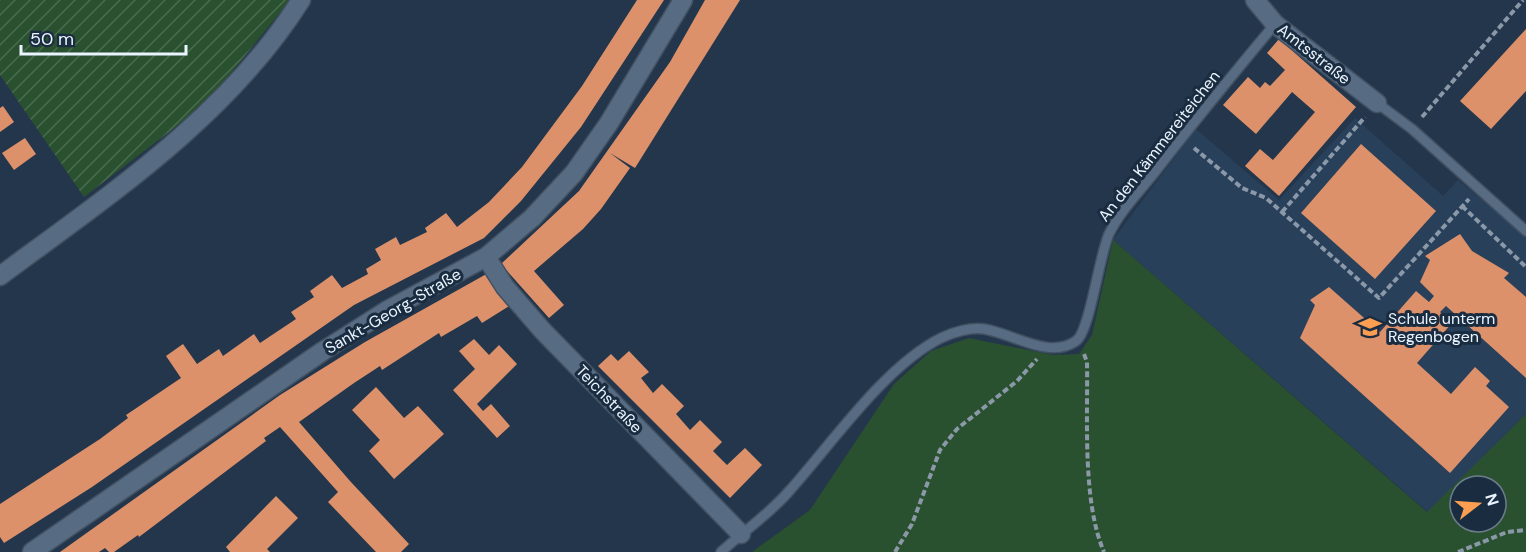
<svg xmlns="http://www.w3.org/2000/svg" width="1526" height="552" font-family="'DM Sans',sans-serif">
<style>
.built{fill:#29405b}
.green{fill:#2a512f;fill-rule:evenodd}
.garden{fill:url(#garden-furrows)}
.building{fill:#dd916a}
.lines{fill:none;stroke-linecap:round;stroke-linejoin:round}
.lane-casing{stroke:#415162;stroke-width:12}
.street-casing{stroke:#415162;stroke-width:21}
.path{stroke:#8a98a8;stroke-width:4;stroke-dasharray:6 3;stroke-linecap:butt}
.lane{stroke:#576b83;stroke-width:9}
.street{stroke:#576b83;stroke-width:18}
.labels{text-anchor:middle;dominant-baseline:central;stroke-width:6;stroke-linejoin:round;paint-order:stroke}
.street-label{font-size:16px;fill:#eaf4ff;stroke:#1a2c40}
.poi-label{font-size:16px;fill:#eaf4ff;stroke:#1a2c40;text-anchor:start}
</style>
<defs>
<pattern id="garden-furrows" width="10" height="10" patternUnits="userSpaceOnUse" patternTransform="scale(1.5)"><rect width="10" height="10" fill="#2a512f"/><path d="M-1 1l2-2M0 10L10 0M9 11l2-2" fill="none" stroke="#496b4e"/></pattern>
</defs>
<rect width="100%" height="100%" fill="#24364b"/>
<polygon class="built" points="1355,118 1443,196 1458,180 1526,236 1526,414 1428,512 1113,240 1196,129 1279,200"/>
<path class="green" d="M 1113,240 L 1427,512 L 1526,414 L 1526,552 L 752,552 L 810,510 L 894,384 L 931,351 L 969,338 L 1053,355 L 1079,354 L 1092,335 ZM 1460,486 L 1496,486 L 1496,522 L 1460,522 Z"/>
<polygon class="garden" points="0,0 290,0 207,103 84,197 0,75"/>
<g class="building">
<polygon points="637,0 664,0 581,127 521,201 484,238 354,305 92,487 4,543 0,537 0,504 100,439 128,418 126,415 181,378 166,356 183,344 197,364 219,349 223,356 254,334 260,343 296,319 291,312 314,297 310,291 332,275 342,288 368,274 366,269 381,260 375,249 396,237 400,245 427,232 425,228 446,213 457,227 489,202 522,167 582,86"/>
<polygon points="705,0 740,0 635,168 610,153 630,168 601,209 583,229 534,271 564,305 549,318 501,264 579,191 670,62"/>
<polygon points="1526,29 1526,91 1491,129 1460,101"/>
<polygon points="1279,39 1356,107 1279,196 1245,166 1260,149 1273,160 1315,112 1292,92 1256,134 1223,105 1248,77 1260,88 1265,82 1270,86 1285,70 1267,53"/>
<polygon points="3,106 14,122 0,132 0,108"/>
<polygon points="25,138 36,154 14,170 2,153"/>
<polygon points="1361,144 1436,211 1375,279 1301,213"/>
<polygon points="1460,234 1472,251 1509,273 1504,278 1526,297 1526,378 1446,306 1440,312 1452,323 1417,363 1451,394 1475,367 1490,381 1486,386 1509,407 1450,473 1300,338 1315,305 1310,300 1329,287 1380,332 1416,291 1429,302 1434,296 1420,282 1430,260 1425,256"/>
<polygon points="490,272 511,305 482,323 477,316 441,337 439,333 382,370 380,366 354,383 299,422 350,481 409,544 401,552 376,552 328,502 338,492 280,427 264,438 266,441 139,537 138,535 114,552 109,552 105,548 99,552 60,552 280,395 365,342"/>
<polygon points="474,339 489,355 499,345 517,364 477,404 483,411 491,404 510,426 497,438 453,390 475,369 459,351"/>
<polygon points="629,351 649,372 641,378 653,393 662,384 684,406 676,414 690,430 700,420 722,442 713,451 727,465 745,448 762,465 730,498 598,366 611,354 618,361"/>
<polygon points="376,387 404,418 418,406 444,434 394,479 369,451 380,440 352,410"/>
<polygon points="276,496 298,518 267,549 270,552 230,552 226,547"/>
</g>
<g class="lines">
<g class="lane-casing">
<g id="lane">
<polyline points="1377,103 1412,129 1526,231"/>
<path d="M 721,552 C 746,529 769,515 791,489 C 833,442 885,366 941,338 C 953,332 971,327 984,329 C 1012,333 1049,360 1076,341 C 1090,331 1099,256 1109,234 C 1120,211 1140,191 1155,172 C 1194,122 1234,73 1275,24"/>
</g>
</g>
<g class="street-casing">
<g id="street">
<polyline points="1255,0 1275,24 1377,103"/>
<polyline points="486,257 505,287 542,330 741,534"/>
<path d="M 0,276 C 108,196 228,116 301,0"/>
<polyline points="32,552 323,351 386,311 486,257 532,218 574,173 609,123 683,0"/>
</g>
</g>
<g class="path">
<polyline points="1422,117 1523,0"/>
<polyline points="1194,148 1242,188 1266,198 1379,298 1469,199"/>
<polyline points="1462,206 1526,267"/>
<polyline points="1282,212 1365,117"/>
<path d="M 1084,354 L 1087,362 C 1088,418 1082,501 1104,552"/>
<polyline points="895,552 912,524 940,450 957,429 1017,381 1037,359"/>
<polyline points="1458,552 1507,532 1526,530"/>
</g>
<use href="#lane" class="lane"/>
<use href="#street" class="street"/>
</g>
<defs>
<g id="school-bare" transform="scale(1.8)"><path d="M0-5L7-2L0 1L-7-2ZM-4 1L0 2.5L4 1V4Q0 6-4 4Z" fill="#fb9e52" stroke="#1a2c40" stroke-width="2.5" paint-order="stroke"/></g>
</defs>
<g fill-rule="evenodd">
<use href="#school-bare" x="1370" y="327"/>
</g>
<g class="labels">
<g class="street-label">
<text transform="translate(1314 54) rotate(38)">Amtsstraße</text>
<text transform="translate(1159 146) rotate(-52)">An den Kämmereiteichen</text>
<text transform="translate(393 311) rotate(-30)">Sankt-Georg-Straße</text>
<text transform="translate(609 399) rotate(46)">Teichstraße</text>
</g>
<g class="poi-label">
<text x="1388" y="318">Schule unterm<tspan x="1388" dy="18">Regenbogen</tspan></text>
</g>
</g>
<g transform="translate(1478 504) rotate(73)"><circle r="28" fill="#1a2c40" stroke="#6d7c8c" stroke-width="1.5"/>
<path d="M0-4.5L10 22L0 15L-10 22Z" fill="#fb9e52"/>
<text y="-9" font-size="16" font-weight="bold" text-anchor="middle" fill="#eaf4ff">N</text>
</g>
<path d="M21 45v9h165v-9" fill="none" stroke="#eaf4ff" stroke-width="3"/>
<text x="30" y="45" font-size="18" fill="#eaf4ff" stroke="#1a2c40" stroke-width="4.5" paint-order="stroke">50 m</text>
</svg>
